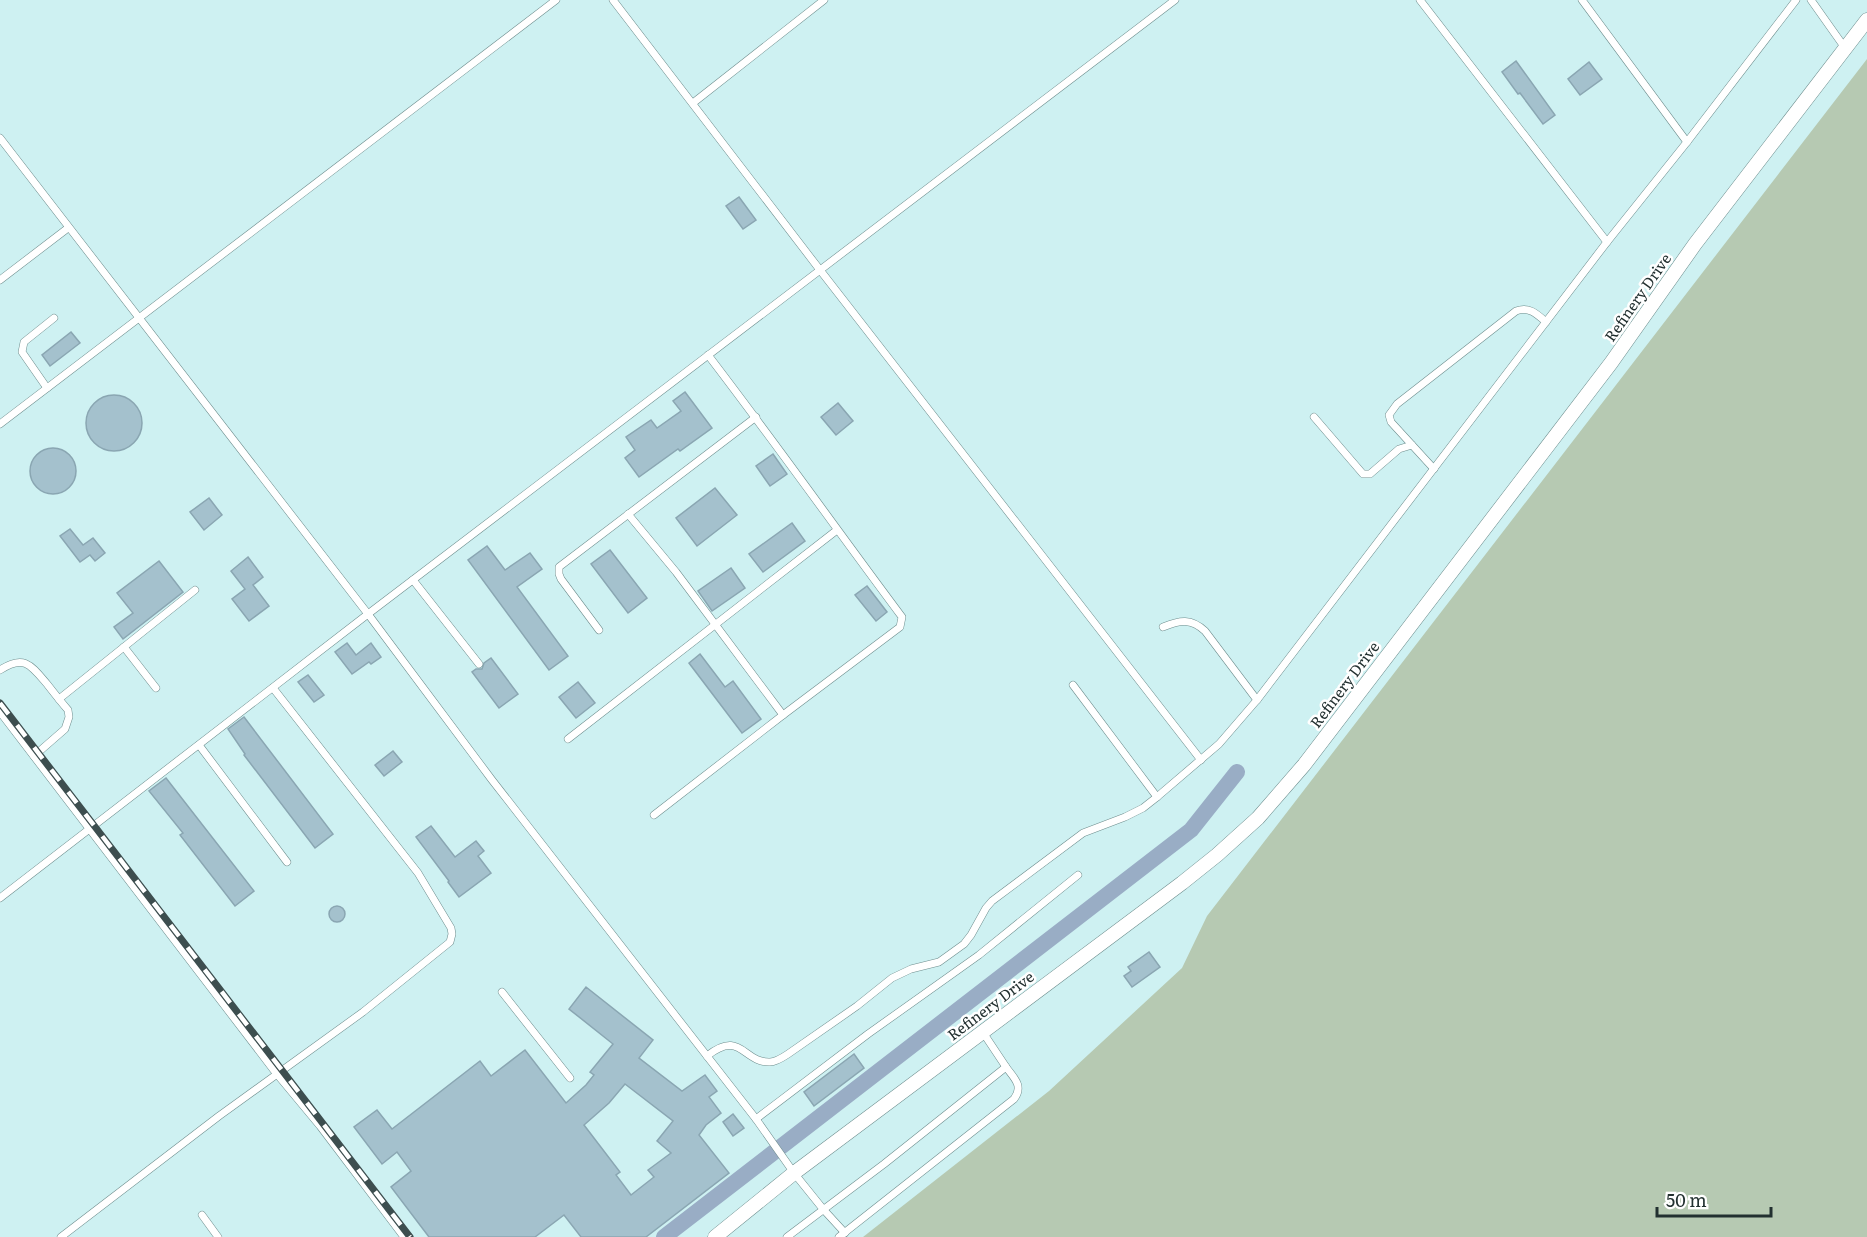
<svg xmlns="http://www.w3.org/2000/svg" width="1867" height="1237" font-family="Literata,serif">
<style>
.green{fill:#b6c9b2}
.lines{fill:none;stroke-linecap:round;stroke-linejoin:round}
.canal{stroke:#99adc5;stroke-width:16}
.building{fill:#a4c1cd;stroke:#8aa6b2;stroke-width:1.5;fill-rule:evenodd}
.lane-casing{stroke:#6d8d8d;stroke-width:8}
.street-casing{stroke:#6d8d8d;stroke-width:15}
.lane{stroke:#fff;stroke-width:7}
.street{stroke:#fff;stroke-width:14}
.rail-casing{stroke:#3d4e4f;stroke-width:7}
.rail{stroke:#fff;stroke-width:4.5;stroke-dasharray:14;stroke-linecap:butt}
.labels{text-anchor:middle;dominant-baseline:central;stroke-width:5;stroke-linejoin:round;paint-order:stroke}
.street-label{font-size:15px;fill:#223030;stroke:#fff}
</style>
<rect width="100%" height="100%" fill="#cef1f2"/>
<polygon class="green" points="1867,59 1867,1237 863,1237 1049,1091 1182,968 1207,916"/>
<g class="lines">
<polyline class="canal" points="664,1237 1191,830 1237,772"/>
</g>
<g class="building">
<polygon points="1516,61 1555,115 1543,124 1520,93 1518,94 1502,72"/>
<polygon points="1589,62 1602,79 1580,95 1568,79"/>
<polygon points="739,197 756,220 743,229 726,206"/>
<polygon points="71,332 80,343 50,366 42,355"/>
<polygon points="685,392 712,428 680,451 678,449 639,477 625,458 635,450 626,437 651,420 657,428 681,411 673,401"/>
<circle cx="114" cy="423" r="28"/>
<polygon points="838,403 853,421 836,435 821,417"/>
<circle cx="53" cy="471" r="23"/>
<polygon points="773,454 787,474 770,486 756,466"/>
<polygon points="715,488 737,515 697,546 676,518"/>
<polygon points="209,498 222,515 204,530 190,512"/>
<polygon points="792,523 805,541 763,572 749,554"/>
<polygon points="70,529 83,545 93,538 105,553 95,561 90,555 80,562 60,536"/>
<polygon points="487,546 505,570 530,553 542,569 517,587 568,656 549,670 468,560"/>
<polygon points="610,550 647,598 628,613 591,564"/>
<polygon points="248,557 263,577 253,585 269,606 249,621 232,599 245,589 231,571"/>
<polygon points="159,561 183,592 123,639 114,627 133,613 117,593"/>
<polygon points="731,568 745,588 712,611 698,591"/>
<polygon points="867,586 887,612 876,621 855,595"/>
<polygon points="347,643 356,655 371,643 381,657 371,664 369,662 352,674 335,652"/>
<polygon points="700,654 725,687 733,681 761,719 742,733 689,663"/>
<polygon points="491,658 518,694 499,708 472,672 476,669 482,669 484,663"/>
<polygon points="308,675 324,695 314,702 298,682"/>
<polygon points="578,682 595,703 576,718 559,697"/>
<polygon points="244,717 333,834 315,848 244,755 245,754 228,729"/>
<polygon points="393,751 402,762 384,776 375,765"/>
<polygon points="166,778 254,891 235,906 180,835 183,833 149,791"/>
<polygon points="431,826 455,857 476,841 484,851 478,856 491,873 459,897 448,882 449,881 416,837"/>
<circle cx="337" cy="914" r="8"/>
<polygon points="1149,952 1160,967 1132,987 1124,976 1131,971 1128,967"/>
<path d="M 586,987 L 653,1040 L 639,1058 L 682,1091 L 705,1075 L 717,1091 L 709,1097 L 721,1113 L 706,1125 L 699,1135 L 729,1173 L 646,1237 L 581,1237 L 564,1215 L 535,1237 L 429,1237 L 391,1187 L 411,1171 L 397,1152 L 382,1164 L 354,1127 L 377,1110 L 392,1129 L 480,1061 L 491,1076 L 525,1050 L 566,1103 L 586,1085 L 594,1075 L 590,1072 L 613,1044 L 569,1009 ZM 625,1084 L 673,1121 L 657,1141 L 671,1153 L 648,1170 L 654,1177 L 631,1195 L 616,1175 L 620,1172 L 584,1125 L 609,1103 Z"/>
<polygon points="854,1054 864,1068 814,1106 804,1092"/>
<polygon points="733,1114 744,1128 733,1136 723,1122"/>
</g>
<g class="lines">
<g class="lane-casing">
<g id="lane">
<polyline points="613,0 820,270 1201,760"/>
<polyline points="1420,0 1607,242"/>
<polyline points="1582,0 1687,142"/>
<polyline points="1811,0 1845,48"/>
<polyline points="693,103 824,0"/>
<polyline points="0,138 368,614 1175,0"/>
<polyline points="0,280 68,228"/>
<polyline points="47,388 22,352 24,342 54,318"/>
<polyline points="1314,417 1363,474 1370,474 1399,449 1412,445"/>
<polyline points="0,424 556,0"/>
<path d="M 1434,469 L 1391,422 L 1389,415 L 1397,404 L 1516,311 C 1529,306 1537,314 1546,322"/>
<polyline points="628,514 676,572 783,715"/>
<polyline points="413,580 479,664"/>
<path d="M 1163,627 C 1180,620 1191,618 1205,631 L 1257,700"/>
<polyline points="599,630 561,579 559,574 559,567 756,417"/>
<polyline points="124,647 156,688"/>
<path d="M 0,670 C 24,654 31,665 47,684 C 54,693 61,702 68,710 L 69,717 L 65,729 L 34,756"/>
<polyline points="1073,685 1157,797"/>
<polyline points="59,699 195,590"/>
<polyline points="0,712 276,1073 320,1126 404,1237"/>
<polyline points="568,739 837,530"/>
<polyline points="199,745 287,862"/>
<path d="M 654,815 L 783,715 L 900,627 L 902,617 C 837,530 774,441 708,355"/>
<polyline points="0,898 368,614 492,780 756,1119 794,1173 823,1209 845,1233"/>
<polyline points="502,992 570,1078"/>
<polyline points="982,1031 1006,1067"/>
<path d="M 707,1056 C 741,1029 743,1063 770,1062 C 776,1062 782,1058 788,1054 L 857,1006 L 892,978 L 911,969 L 939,962 L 964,944 L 971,935 L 986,908 L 992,901 L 1083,833 L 1125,817 L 1143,808 L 1157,797 L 1219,744 L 1257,700 L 1607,242 L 1687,142 L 1796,0"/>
<polyline points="756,1119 868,1034 979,955 1078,875"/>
<polyline points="202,1215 218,1237"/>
<polyline points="61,1237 219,1116 363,1012 450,942 452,934 451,928 418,873 273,688"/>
<path d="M 787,1237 L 884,1164 L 1006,1067 C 1014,1078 1024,1086 1014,1099 L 839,1237"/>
</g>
</g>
<g class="street-casing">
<polyline id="street" points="715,1237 794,1173 1182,883 1217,855 1258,818 1304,765 1611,363 1695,244 1867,20"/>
</g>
<use href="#lane" class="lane"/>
<use href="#street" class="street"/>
<g class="rail-casing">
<polyline id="rail" points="0,703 410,1237"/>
</g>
<use href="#rail" class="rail"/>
</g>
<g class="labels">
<g class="street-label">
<text transform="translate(1637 297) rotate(-55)">Refinery Drive</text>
<text transform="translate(1344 684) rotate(-53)">Refinery Drive</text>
<text transform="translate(990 1005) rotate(-37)">Refinery Drive</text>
</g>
</g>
<path d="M1657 1207v9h114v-9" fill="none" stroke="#223030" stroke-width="3"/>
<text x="1666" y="1207" font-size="18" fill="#223030" stroke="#ffffff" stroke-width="4.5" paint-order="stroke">50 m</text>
</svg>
